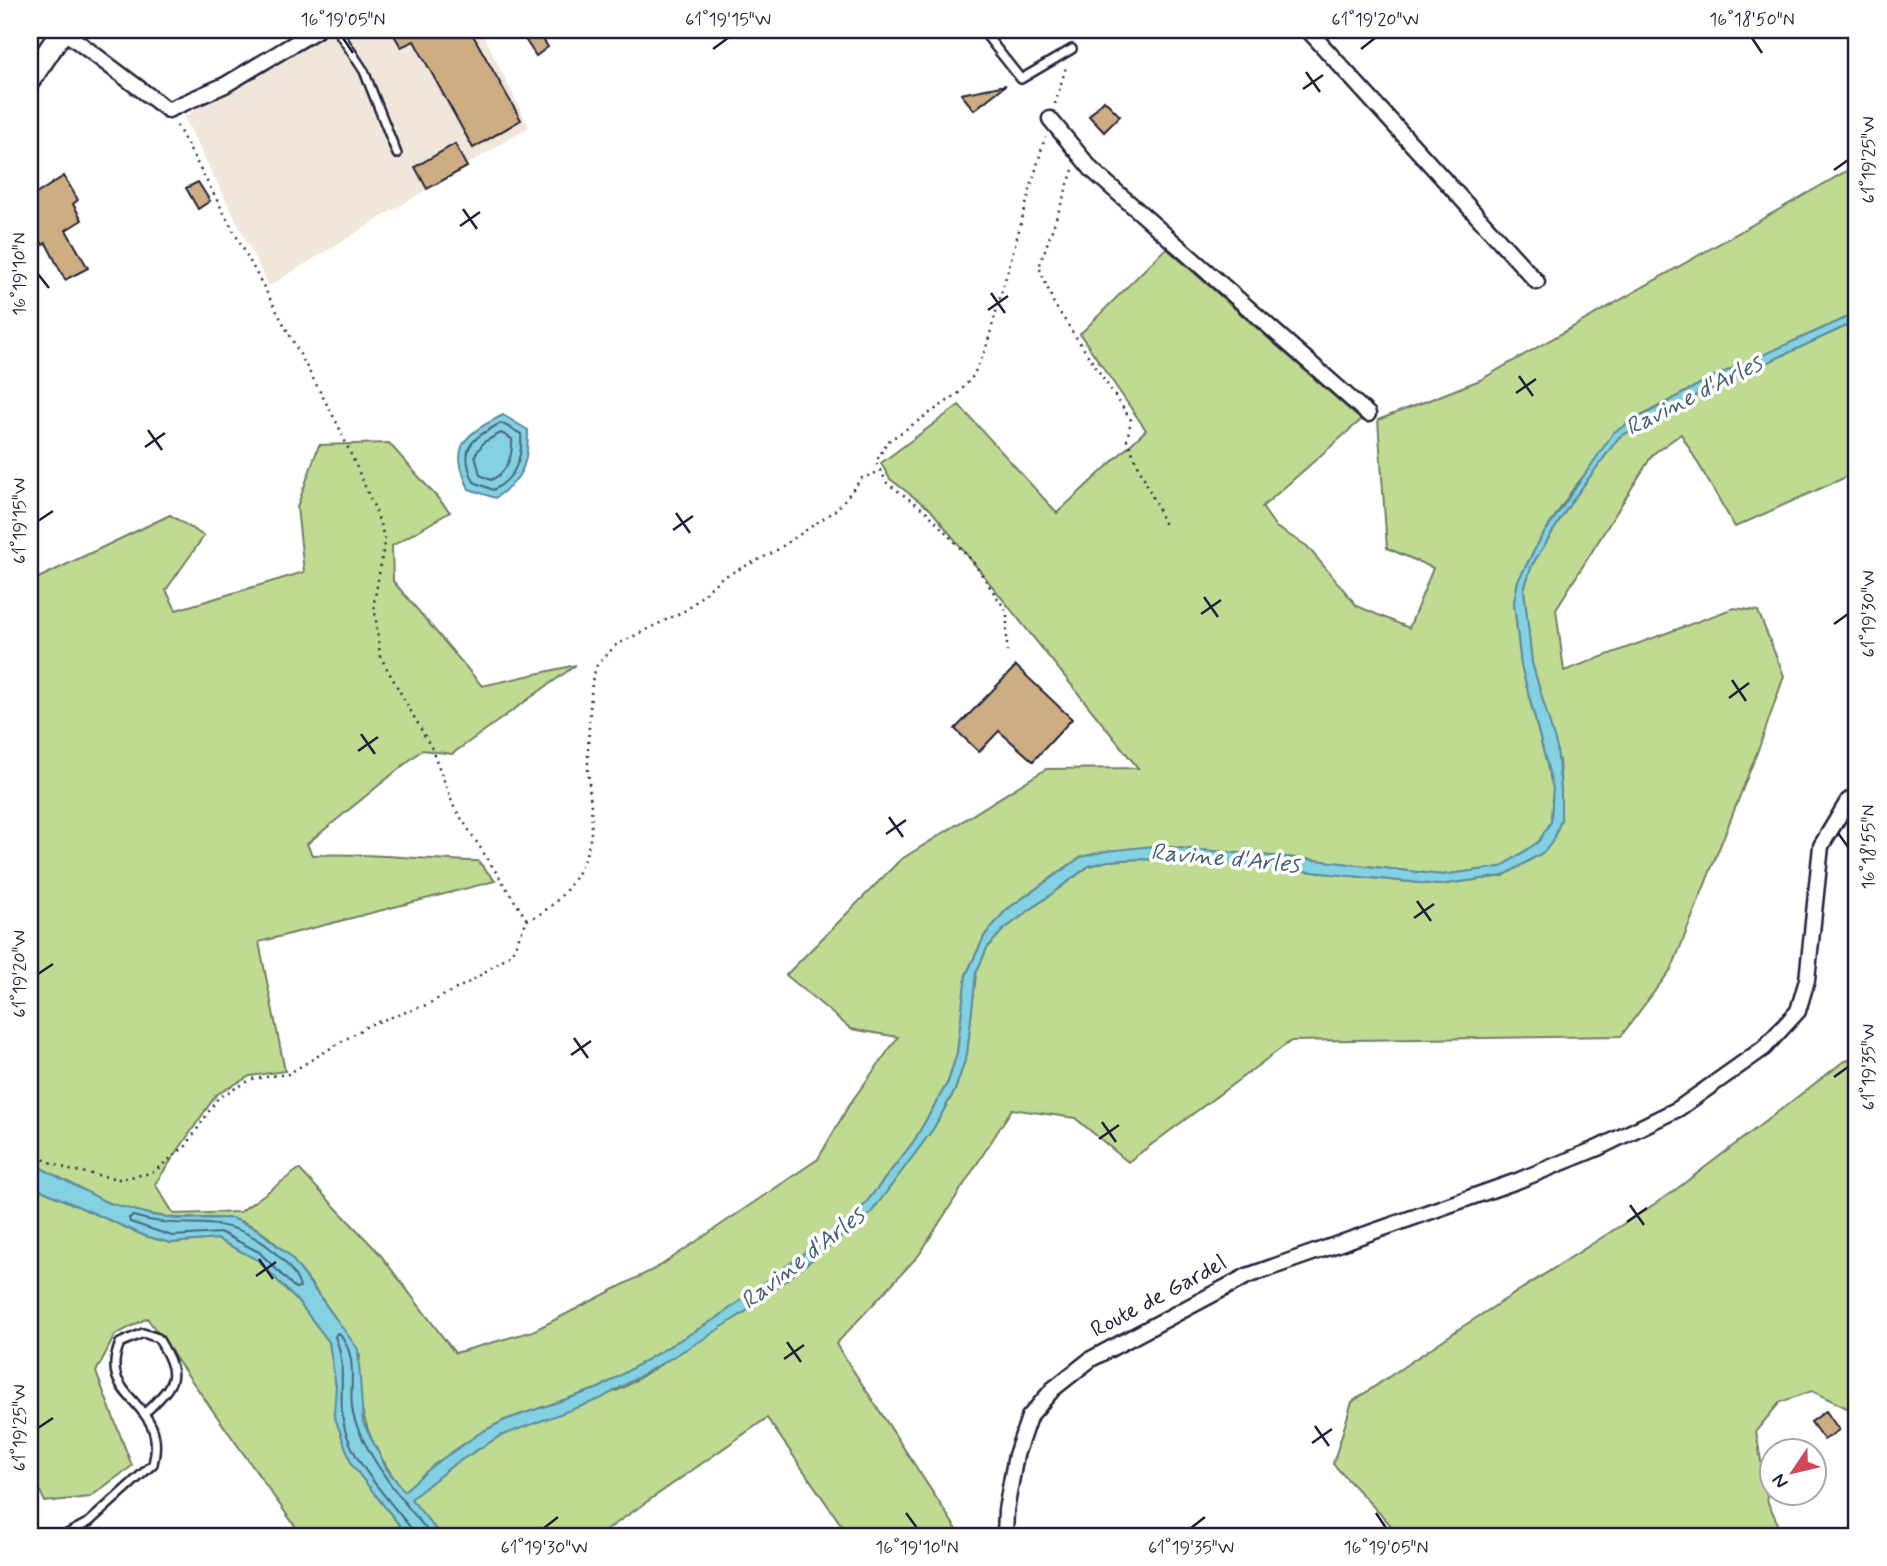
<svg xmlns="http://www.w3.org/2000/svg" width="1887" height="1566" font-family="Mynerve,sans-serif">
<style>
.built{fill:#f0e6d9}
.green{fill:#bfda91;stroke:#707e66;stroke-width:2}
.water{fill:#83d1e2;stroke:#5c8b9f;stroke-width:2}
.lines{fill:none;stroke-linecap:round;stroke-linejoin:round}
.shore{stroke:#49687e;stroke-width:2}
.building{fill:#cdad81;stroke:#22223b;stroke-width:2}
.lane-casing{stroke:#22223b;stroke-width:12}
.street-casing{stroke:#22223b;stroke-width:19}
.primary-casing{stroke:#22223b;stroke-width:26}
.path{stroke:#22223b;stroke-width:2.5;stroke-dasharray:2 5;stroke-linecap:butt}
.lane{stroke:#fff;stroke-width:7}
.street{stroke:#fff;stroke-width:14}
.primary{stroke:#fff;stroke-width:21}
.ticks{fill:none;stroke:#22223b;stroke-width:2.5}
.labels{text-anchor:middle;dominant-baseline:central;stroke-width:7;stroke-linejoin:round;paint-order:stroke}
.street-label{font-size:23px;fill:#22223b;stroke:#fff}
.water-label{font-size:24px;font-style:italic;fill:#445f75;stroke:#fff}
.neatline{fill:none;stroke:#22223b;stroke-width:2.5}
.ticks-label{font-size:18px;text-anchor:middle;fill:#22223b}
</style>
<rect width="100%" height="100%" fill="#fff"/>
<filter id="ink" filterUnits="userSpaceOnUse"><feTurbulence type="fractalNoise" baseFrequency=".0143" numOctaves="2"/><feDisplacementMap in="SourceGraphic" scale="14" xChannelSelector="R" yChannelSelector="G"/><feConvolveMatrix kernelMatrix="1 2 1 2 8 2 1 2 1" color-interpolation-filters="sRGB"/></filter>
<g filter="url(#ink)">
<polygon class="built" points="325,30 481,30 529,127 269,286 184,117"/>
<g class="green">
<path d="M 1857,165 L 1857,313 L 1707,380 L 1626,424 L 1573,489 L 1541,538 L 1518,581 L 1514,602 L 1521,665 L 1553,788 L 1551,822 L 1539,842 L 1501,867 L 1442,875 L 1307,859 L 1154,846 L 1081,857 L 1006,910 L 985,935 L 966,975 L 957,1053 L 948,1082 L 914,1141 L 858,1213 L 717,1318 L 599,1388 L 505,1420 L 480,1433 L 435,1464 L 404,1492 C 372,1449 353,1410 360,1355 C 330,1313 300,1257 256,1228 C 227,1210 198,1222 167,1217 C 120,1211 69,1190 30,1162 L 30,582 L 170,515 L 204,536 L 166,590 L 176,610 L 304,572 L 297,507 L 319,445 L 389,443 L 450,512 L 392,546 L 393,581 L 482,686 L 576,665 L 452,754 L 422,750 L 307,844 L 312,855 C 367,852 423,860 478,861 L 495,881 L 259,942 L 285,1071 L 250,1076 L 216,1095 L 155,1184 L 174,1214 L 240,1212 L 299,1169 L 379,1253 L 455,1353 L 533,1331 L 660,1266 L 818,1159 L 849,1105 L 898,1037 L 851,1029 L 786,975 L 900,860 L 1046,769 L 1138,768 L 931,510 L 890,479 L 881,463 L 959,405 L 1057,513 L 1146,430 L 1080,334 L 1166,248 L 1361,420 L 1262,507 L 1276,527 L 1307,546 L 1357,606 L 1409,628 L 1433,568 L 1387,548 L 1378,420 L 1480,380 Z"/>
<polygon points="1857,321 1857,472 1735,527 1681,434 1653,454 1556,609 1564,671 1734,608 1758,611 1784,676 1760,745 1672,968 1621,1036 1291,1041 1128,1162 1075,1118 1012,1109 919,1255 836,1344 961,1536 849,1536 767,1418 598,1536 441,1536 410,1499 453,1465 500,1436 623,1388 745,1312 870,1214 933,1129 955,1090 967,1054 976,973 987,948 1003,930 1089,866 1108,861 1138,859 1217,862 1439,885 1503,876 1545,851 1554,839 1561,819 1561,792 1559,761 1532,663 1524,589 1532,565 1570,504 1619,437 1695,396"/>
<polygon points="1857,1057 1857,1423 1849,1409 1812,1391 1780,1402 1756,1431 1768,1503 1784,1536 1401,1536 1333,1464 1352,1402 1462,1327 1670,1194 1843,1062"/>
<polygon points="30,1185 145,1236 171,1243 217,1239 258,1260 300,1304 329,1342 336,1386 335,1415 352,1465 408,1536 302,1536 147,1318 115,1335 96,1372 132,1466 90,1497 45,1502 30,1470"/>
</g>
<g class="water">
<polygon points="1857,313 1857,321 1695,396 1619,437 1570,504 1532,565 1524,589 1532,663 1557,748 1561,792 1561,819 1554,839 1545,851 1503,876 1439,885 1217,862 1138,859 1108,861 1089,866 1003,930 987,948 976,973 967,1054 955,1090 933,1129 870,1214 745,1312 702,1340 600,1399 500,1436 453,1465 411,1499 441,1536 408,1536 352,1465 334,1415 336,1386 329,1342 300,1304 258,1260 217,1239 171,1243 145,1236 30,1185 30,1162 106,1202 152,1215 177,1219 232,1218 257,1229 290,1256 358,1349 363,1422 386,1468 404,1491 435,1464 480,1433 505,1420 599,1388 717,1318 858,1213 914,1141 948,1082 957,1053 966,975 985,935 1006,910 1081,857 1106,851 1154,846 1307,859 1442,875 1501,867 1538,842 1551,822 1553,788 1521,665 1514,602 1518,581 1541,538 1614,432 1707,380"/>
<path d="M 503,415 L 528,430 C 528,464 524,478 495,498 L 469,489 C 449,445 464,435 503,415 Z"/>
</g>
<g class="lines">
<g class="shore">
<path d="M 501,423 L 521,434 C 523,458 515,479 493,490 L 474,482 C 458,448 471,439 501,423 Z"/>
<path d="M 501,433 L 512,439 C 513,456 507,473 491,480 L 480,475 L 475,455 L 484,442 Z"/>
<path d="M 133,1216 C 190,1234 220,1208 271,1249 C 283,1260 295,1271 300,1287 L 295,1288 L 259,1252 L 222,1233 L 172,1236 L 130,1222 L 129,1218 Z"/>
<path d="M 413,1536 L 410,1527 C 385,1495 344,1454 342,1412 C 340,1387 346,1360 335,1337 L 337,1333 L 341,1335 C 362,1366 344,1394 356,1424 C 374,1468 403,1501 432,1536"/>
</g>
</g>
<g class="building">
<polygon points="391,30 470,30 521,120 473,148 414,41 401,47"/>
<polygon points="519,30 537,30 548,47 536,56"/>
<polygon points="1006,85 974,110 961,94"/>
<polygon points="1104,100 1120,116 1104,132 1089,116"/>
<polygon points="455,144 467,167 427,189 415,167"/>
<polygon points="64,176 78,200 73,204 82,220 66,230 88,268 65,280 46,243 43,245 30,224 30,198"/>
<polygon points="198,182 210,201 198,209 186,188"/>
<polygon points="1016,666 1072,719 1033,761 999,731 979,752 955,729"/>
<polygon points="1826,1411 1839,1430 1824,1440 1811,1422"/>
</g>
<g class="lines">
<g class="lane-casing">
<g id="lane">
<polyline points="337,30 364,71 397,154"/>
<polyline points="982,30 1021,79 1072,49"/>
<path d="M 63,1536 L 89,1522 L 153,1464 C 170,1399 95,1402 120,1343 L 143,1333 L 158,1338 C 182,1378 176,1382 145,1413"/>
</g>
</g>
<g class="street-casing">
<g id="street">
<polyline points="62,30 168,110 225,85 317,30"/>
<polyline points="1308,30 1537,282"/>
<polyline points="1050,119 1092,170 1368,414"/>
<polyline points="1005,1536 1006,1510 1016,1455 1029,1417 1053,1389 1091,1359 1247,1276 1517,1181 1598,1148 1678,1109 1764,1048 1798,1011 1807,980 1821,846 1848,801 1857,795"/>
</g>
</g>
<g class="primary-casing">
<polyline id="primary" points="30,79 63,30"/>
</g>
<g class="path">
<polyline points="1075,37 1078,30"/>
<polyline points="1055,104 1066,67"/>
<polyline points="1073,170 1039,267 1054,304 1131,420 1127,440 1165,525"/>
<polyline points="1007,652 1007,612 973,562 927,512 887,483 876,462 887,442 958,394 973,376 986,348 1045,137"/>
<path d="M 527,920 C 559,909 588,867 591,832 C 593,809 588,785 588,762 C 588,735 590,708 592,681 L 597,665 L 616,645 L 688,609 L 721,578 L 774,552 L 837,509 L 862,478 L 881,471"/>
<polyline points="30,1159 40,1158 70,1170 119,1179 152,1173 186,1146 218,1098 252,1079 288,1074 369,1025 426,1005 473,980 511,954 527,920 454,807 432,749 380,656 374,603 385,540 375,509 338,425 175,122"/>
</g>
<use href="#lane" class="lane"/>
<use href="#street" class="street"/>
<use href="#primary" class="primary"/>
</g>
</g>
<path class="ticks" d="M 343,38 L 353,53M 1752,38 L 1762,53M 713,49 L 728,38M 1361,49 L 1375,38M 1306,72 L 1320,92M 1303,89 L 1323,75M 1834,170 L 1848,160M 463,209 L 477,229M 460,226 L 480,212M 38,274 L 49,288M 991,293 L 1005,313M 988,310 L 1008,296M 1519,376 L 1533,396M 1516,393 L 1536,379M 148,430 L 162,450M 145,447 L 165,433M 676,513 L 690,533M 38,521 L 53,511M 673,530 L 693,516M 1204,597 L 1218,617M 1201,614 L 1221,600M 1834,624 L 1848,614M 1732,680 L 1746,701M 1729,698 L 1749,683M 361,734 L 375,754M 358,751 L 378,737M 889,817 L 903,837M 1838,833 L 1848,847M 886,834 L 906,820M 1417,901 L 1431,921M 1414,918 L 1434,904M 38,974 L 53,964M 574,1038 L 588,1058M 571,1055 L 591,1041M 1834,1077 L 1848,1067M 1102,1122 L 1116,1142M 1099,1139 L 1119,1125M 1630,1205 L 1644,1225M 1627,1222 L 1647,1208M 259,1259 L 273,1279M 256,1276 L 276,1262M 787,1342 L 801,1362M 784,1359 L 804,1345M 1315,1426 L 1329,1446M 38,1428 L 53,1418M 1312,1443 L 1332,1429M 906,1513 L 917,1528M 1376,1513 L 1386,1528M 544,1528 L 558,1517M 1191,1528 L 1205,1517"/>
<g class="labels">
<g class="street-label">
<text transform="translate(1159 1297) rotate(-28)">Route de Gardel</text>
</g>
<g class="water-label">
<text transform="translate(1694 396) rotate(-27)">Ravine d'Arles</text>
<text transform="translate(1225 859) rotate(5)">Ravine d'Arles</text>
<text transform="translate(803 1259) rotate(-38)">Ravine d'Arles</text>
</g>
</g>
<rect width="1887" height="1566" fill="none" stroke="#fff" stroke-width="77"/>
<g transform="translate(1793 1472) rotate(235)"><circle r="33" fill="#ffffff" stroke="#a7a7b1" stroke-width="2"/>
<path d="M0-5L12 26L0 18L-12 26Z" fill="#d1495b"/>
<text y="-10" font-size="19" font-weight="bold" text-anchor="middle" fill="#22223b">N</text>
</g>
<rect x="38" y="38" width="1810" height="1490" class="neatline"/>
<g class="ticks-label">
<text x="343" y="25">16°19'05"N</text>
<text x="728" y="25">61°19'15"W</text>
<text x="1375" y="25">61°19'20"W</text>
<text x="1752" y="25">16°18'50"N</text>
<text transform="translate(1868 160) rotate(-90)" y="6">61°19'25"W</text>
<text transform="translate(19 274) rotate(-90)" y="6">16°19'10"N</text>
<text transform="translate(19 521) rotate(-90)" y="6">61°19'15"W</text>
<text transform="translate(1868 614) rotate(-90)" y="6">61°19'30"W</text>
<text transform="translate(1868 847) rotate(-90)" y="6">16°18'55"N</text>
<text transform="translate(19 974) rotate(-90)" y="6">61°19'20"W</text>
<text transform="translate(1868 1067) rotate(-90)" y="6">61°19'35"W</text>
<text transform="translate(19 1428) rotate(-90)" y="6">61°19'25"W</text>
<text x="544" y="1553">61°19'30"W</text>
<text x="917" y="1553">16°19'10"N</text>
<text x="1191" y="1553">61°19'35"W</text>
<text x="1386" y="1553">16°19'05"N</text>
</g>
</svg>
